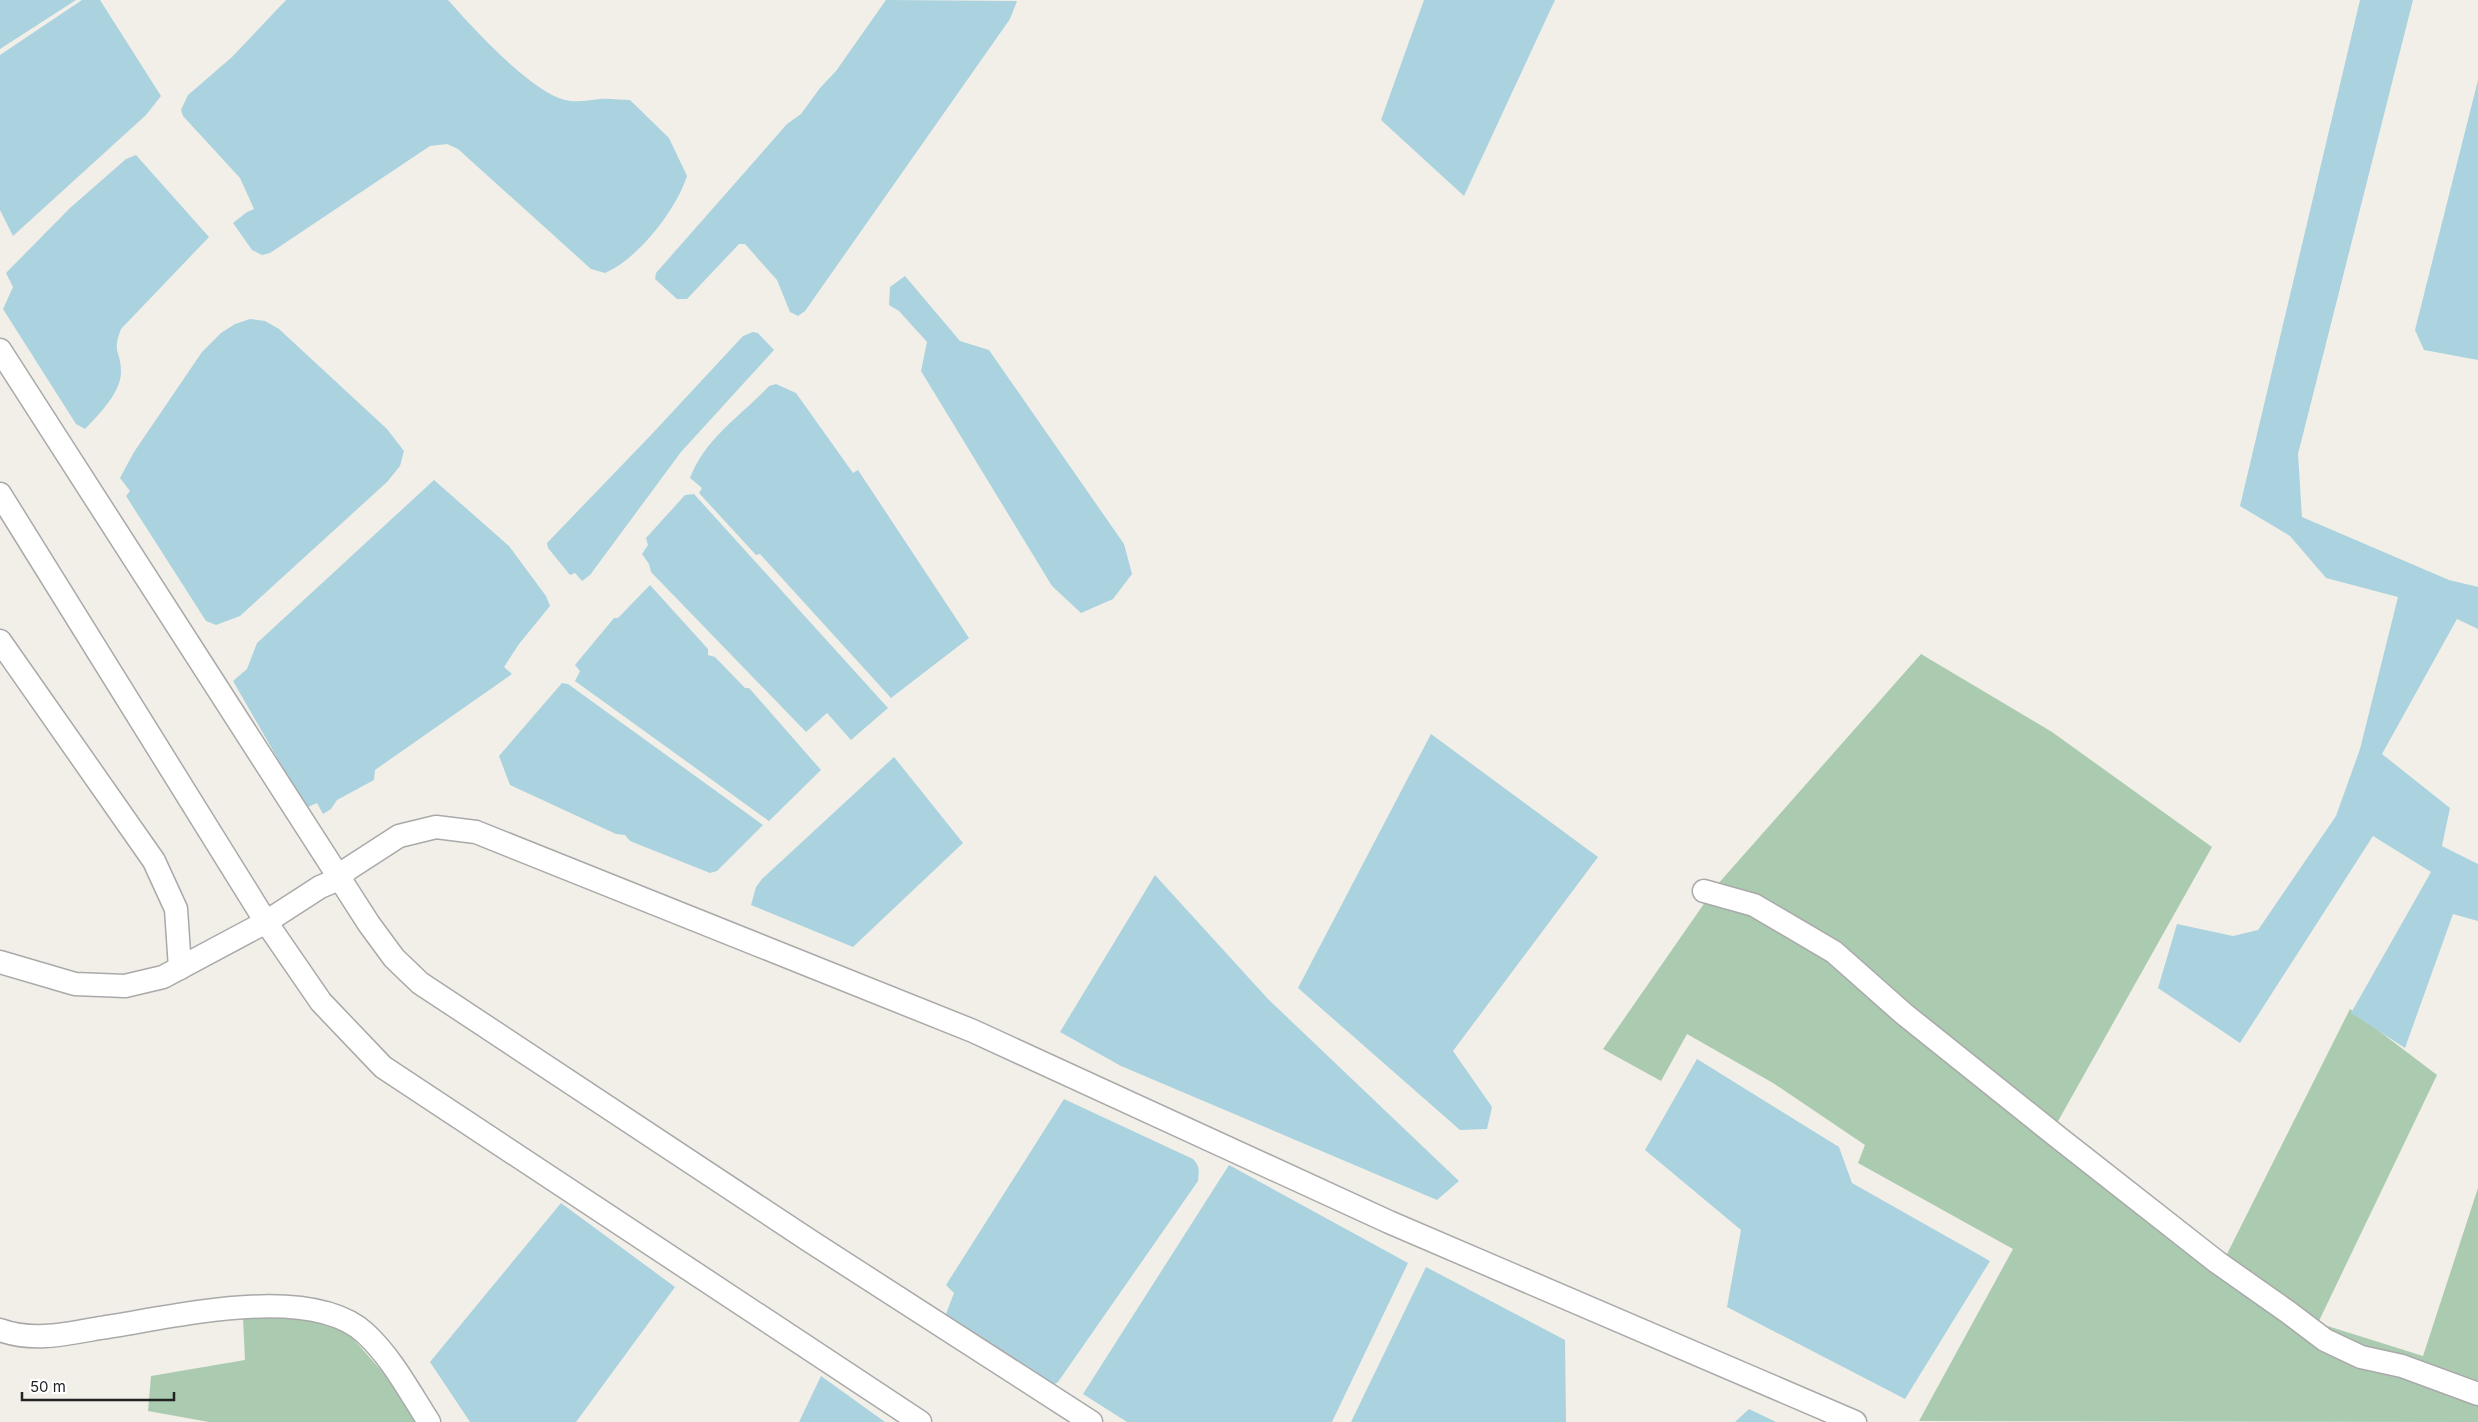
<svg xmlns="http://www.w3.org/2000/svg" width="2478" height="1422" font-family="Inter,sans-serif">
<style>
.cemetery{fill:#aacbaf}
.water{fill:#aad3df}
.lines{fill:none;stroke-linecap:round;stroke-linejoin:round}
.minor-casing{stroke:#a9a9a9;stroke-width:25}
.minor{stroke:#fff;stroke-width:22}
</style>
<rect width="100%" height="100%" fill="#f2efe9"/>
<g class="cemetery">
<polygon points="1921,654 2052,732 2212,847 2057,1123 2226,1256 2350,1009 2437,1075 2318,1323 2423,1356 2478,1188 2478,1422 1919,1421 2013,1249 1858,1163 1865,1145 1773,1083 1687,1034 1661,1081 1603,1049 1717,885"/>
<polygon points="291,1314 348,1333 388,1378 415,1422 209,1422 148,1411 151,1376 245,1360 243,1318"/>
</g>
<g class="water">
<polygon points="0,0 76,0 0,49"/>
<polygon points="82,0 100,0 161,96 146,115 13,236 0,210 0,55"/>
<path d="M 286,0 L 448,0 C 473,28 530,91 565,100 C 578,103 587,100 600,99 C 609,98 621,100 630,100 L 669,138 L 687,176 C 676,210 638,259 605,273 L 591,269 L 458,149 L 447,144 L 430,146 L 270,253 L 262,255 L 252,250 L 233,223 L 247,212 L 254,209 L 240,178 L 183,116 L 181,110 L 188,95 L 232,57 Z"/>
<polygon points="886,0 1017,1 1010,19 805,311 798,316 790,312 777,280 745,244 739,244 687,299 677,299 655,279 656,273 787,124 801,114 820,88 836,71"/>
<polygon points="1424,0 1555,0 1464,196 1381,120"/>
<polygon points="2360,0 2413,0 2298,454 2302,517 2449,580 2478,587 2478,629 2457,619 2382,754 2450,808 2442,846 2478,864 2478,921 2453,914 2405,1048 2351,1013 2431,872 2373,836 2240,1043 2158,988 2177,924 2233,936 2258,930 2336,816 2360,749 2398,597 2326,578 2290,536 2240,506"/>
<polygon points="2478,80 2478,360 2424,350 2415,330"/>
<path d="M 136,155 L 209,237 L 121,329 C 112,353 120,349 121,370 C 122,392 99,414 85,429 L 76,424 L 3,309 L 13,287 L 6,273 L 70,208 L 126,159 Z"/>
<polygon points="905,276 960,341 989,350 1124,544 1132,574 1113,599 1081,613 1052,586 921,371 927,342 899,311 889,305 890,287"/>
<polygon points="250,319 265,321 279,329 387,429 404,451 400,466 387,482 240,616 216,625 206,621 126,496 130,491 120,478 134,452 202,352 221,333 235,324"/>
<polygon points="753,332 758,333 774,350 681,452 590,575 582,581 575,573 570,575 548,548 547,543 651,435 743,336"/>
<path d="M 776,384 L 796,393 L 853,473 L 858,470 L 969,638 L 891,698 L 760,554 L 756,555 L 699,493 L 702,488 L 690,478 C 705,438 741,416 769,386 Z"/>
<polygon points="434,480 509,546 546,596 550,606 519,644 504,667 512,674 375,770 374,780 337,800 331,809 323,814 317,803 306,808 233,681 247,669 257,643"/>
<polygon points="694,494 888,708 851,740 827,713 806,732 651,572 649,564 642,554 648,545 646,538 685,495"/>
<polygon points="650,585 708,649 708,655 715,657 745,688 749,688 821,770 769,821 575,681 580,671 575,665 614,618 618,618"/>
<polygon points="562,683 568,684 763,825 717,871 710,873 630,841 625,835 616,834 510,785 499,756"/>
<polygon points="1431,734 1598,857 1453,1051 1492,1107 1487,1129 1460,1130 1298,988"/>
<polygon points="894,757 963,843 853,947 751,905 756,887 762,879"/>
<polygon points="1155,875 1268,999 1459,1181 1437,1200 1121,1066 1060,1032"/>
<polygon points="1697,1059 1839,1147 1852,1183 1990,1261 1905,1399 1727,1307 1741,1230 1645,1150"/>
<path d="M 1064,1099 L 1193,1159 C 1200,1166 1199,1171 1198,1181 L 1058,1382 L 1045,1390 L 1042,1376 L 946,1314 L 954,1293 L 946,1285 Z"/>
<polygon points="1229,1165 1408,1263 1332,1422 1127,1422 1083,1394"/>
<polygon points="561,1203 675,1287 576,1422 470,1422 430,1362"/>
<polygon points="1426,1267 1565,1340 1566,1422 1351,1422"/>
<polygon points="821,1376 885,1422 799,1422"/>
<polygon points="1749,1409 1776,1422 1735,1422"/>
</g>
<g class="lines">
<g class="minor-casing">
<g id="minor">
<polyline points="0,350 369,924 394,958 420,983 810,1241 1091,1422"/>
<polyline points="0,494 266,922 321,1002 383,1067 920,1422"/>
<polyline points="0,641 154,861 176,909 180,968"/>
<polyline points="1704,891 1754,905 1834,952 1904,1014 2059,1138 2217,1262 2288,1312 2325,1340 2361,1357 2402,1366 2478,1394"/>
<polyline points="0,962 75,984 125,986 163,977 266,922 320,887 339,879 348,869 399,836 436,827 476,832 973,1031 1389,1222 1855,1422"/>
<path d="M 0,1330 C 33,1342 66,1334 100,1328 C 170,1318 308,1282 365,1333 C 392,1358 409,1391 429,1422"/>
</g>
</g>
<use href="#minor" class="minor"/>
</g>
<path d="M22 1392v8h152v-8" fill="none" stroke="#222222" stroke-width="2.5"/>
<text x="30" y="1392" font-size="15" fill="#222222" stroke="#ffffff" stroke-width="4" paint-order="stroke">50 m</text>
</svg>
